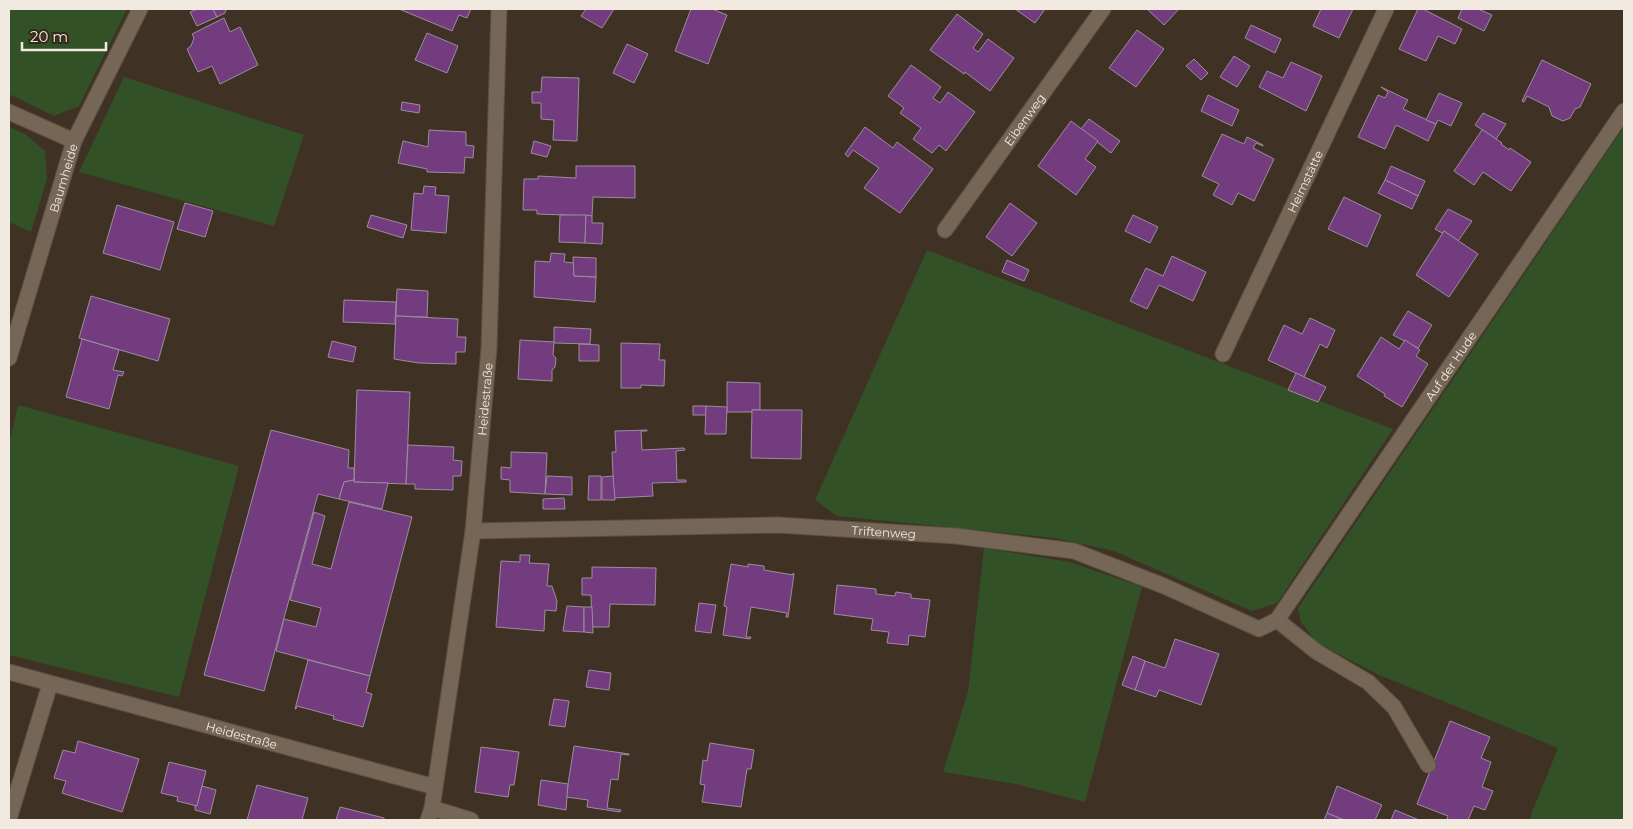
<svg xmlns="http://www.w3.org/2000/svg" width="1633" height="829" font-family="Montserrat,sans-serif">
<style>
.green{fill:#325127}
.building{fill:#733c7f;stroke:#9b8d9e}
.lines{fill:none;stroke-linecap:round;stroke-linejoin:round}
.service-casing{stroke:#5b5043;stroke-width:17}
.minor-casing{stroke:#5b5043;stroke-width:17}
.service{stroke:#756656;stroke-width:15}
.minor{stroke:#756656;stroke-width:15}
.labels{text-anchor:middle;dominant-baseline:central;stroke-width:4.5;stroke-linejoin:round;paint-order:stroke}
.street-label{font-size:12px;fill:#f2eae1;stroke:#35281a}
</style>
<rect width="100%" height="100%" fill="#3f3224"/>
<g class="green">
<polygon points="9,9 127,9 79,106 54,116 9,94"/>
<polygon points="124,77 304,135 274,226 79,172"/>
<polygon points="9,127 25,134 45,151 47,179 31,232 9,222"/>
<polygon points="1624,127 1624,820 1529,820 1558,748 1377,674 1317,643 1301,622 1298,608"/>
<polygon points="927,250 1393,429 1277,603 1252,611 1114,551 1055,538 837,516 815,500"/>
<polygon points="18,405 239,466 179,697 9,655 9,445"/>
<polygon points="984,548 1070,562 1142,587 1085,802 1016,784 943,772 968,692"/>
</g>
<g class="building">
<polygon points="198,9 213,9 217,17 197,26 190,12"/>
<polygon points="213,9 226,9 225,13 217,17"/>
<polygon points="399,9 471,9 467,18 459,15 452,31"/>
<polygon points="586,9 614,9 602,28 581,16"/>
<polygon points="691,9 712,9 727,15 708,64 675,51"/>
<polygon points="1015,9 1045,9 1035,23"/>
<polygon points="1147,9 1179,9 1164,25"/>
<polygon points="1321,9 1353,9 1339,38 1313,26"/>
<polygon points="1418,9 1423,9 1462,29 1455,44 1438,36 1426,61 1399,49"/>
<polygon points="1462,9 1478,9 1492,15 1484,31 1458,18"/>
<polygon points="957,14 983,34 973,48 978,52 988,39 1014,58 990,91 965,72 964,74 930,50"/>
<polygon points="224,18 230,32 240,27 258,65 220,84 212,66 198,72 187,49 191,46 194,38 192,34"/>
<polygon points="1251,25 1281,39 1275,53 1245,38"/>
<polygon points="1137,30 1164,49 1136,87 1109,68"/>
<polygon points="427,33 458,46 447,73 415,60"/>
<polygon points="627,44 648,54 634,83 613,73"/>
<polygon points="1234,56 1250,66 1237,87 1220,77"/>
<polygon points="1194,59 1208,73 1201,80 1186,66"/>
<polygon points="1542,60 1591,84 1580,107 1575,109 1570,118 1563,121 1552,116 1549,107 1527,96 1524,102 1522,101"/>
<polygon points="1291,62 1322,76 1306,111 1259,87 1267,71 1283,78"/>
<polygon points="911,65 941,87 933,98 940,103 948,92 975,112 946,151 939,145 932,153 913,139 921,128 900,113 904,108 888,96"/>
<polygon points="542,77 579,78 577,141 553,140 554,120 541,119 541,103 532,103 532,92 541,92"/>
<polygon points="1381,87 1408,100 1403,109 1436,124 1428,141 1396,125 1385,149 1358,137 1378,95 1385,98 1388,92"/>
<polygon points="1439,93 1462,103 1451,126 1438,120 1436,124 1426,120"/>
<polygon points="1208,95 1239,110 1232,126 1201,111"/>
<polygon points="402,102 420,105 419,113 401,110"/>
<polygon points="1483,113 1506,124 1496,139 1475,125"/>
<polygon points="1089,119 1120,141 1111,153 1081,129"/>
<polygon points="1071,121 1098,141 1085,159 1096,167 1076,195 1038,166"/>
<polygon points="865,127 893,148 897,142 933,169 900,213 864,188 879,168 853,150 848,157 845,154"/>
<polygon points="429,130 466,132 466,145 474,146 473,158 465,157 464,173 427,172 427,169 398,163 403,141 428,147"/>
<polygon points="1482,130 1483,130 1502,143 1501,144 1509,150 1510,148 1531,162 1511,191 1483,172 1474,185 1454,171"/>
<polygon points="1222,134 1244,144 1247,137 1263,145 1263,146 1256,143 1253,148 1274,159 1254,201 1238,193 1232,205 1213,195 1219,184 1202,176"/>
<polygon points="534,141 551,146 547,157 531,153"/>
<polygon points="576,166 635,166 635,198 593,197 592,216 537,214 537,210 523,210 524,179 538,179 538,176 576,178"/>
<polygon points="1391,166 1425,181 1418,196 1385,180"/>
<polygon points="1385,180 1418,196 1412,209 1378,193"/>
<polygon points="424,186 436,187 435,195 449,196 446,233 411,230 414,193 423,194"/>
<polygon points="1344,197 1381,215 1367,247 1328,229"/>
<polygon points="185,203 213,211 205,237 177,229"/>
<polygon points="1010,203 1037,223 1012,256 986,237"/>
<polygon points="117,205 174,222 160,270 103,253"/>
<polygon points="1448,209 1472,221 1458,241 1444,231 1442,233 1435,229"/>
<polygon points="371,215 407,225 403,238 367,227"/>
<polygon points="560,215 586,215 585,243 559,242"/>
<polygon points="586,215 592,216 592,223 603,223 602,244 585,243"/>
<polygon points="1133,215 1158,227 1150,243 1125,231"/>
<polygon points="1444,231 1478,254 1449,297 1416,275"/>
<polygon points="551,253 565,254 564,262 574,263 574,276 596,277 595,302 534,297 535,261 550,262"/>
<polygon points="1172,256 1206,272 1193,301 1159,285 1147,309 1130,301 1146,268 1163,276"/>
<polygon points="573,257 596,258 596,277 574,276"/>
<polygon points="1007,260 1029,270 1024,281 1002,272"/>
<polygon points="397,289 428,291 427,317 396,316"/>
<polygon points="91,296 170,319 158,361 79,338"/>
<polygon points="344,300 396,302 395,324 343,322"/>
<polygon points="1408,311 1432,325 1418,348 1393,335"/>
<polygon points="396,316 458,319 457,337 466,337 465,352 456,352 456,364 419,363 394,359"/>
<polygon points="1310,318 1335,330 1327,348 1320,344 1304,377 1268,360 1284,325 1302,334"/>
<polygon points="554,327 591,329 590,344 554,343"/>
<polygon points="1381,337 1399,349 1405,340 1420,350 1416,356 1428,364 1402,407 1384,396 1385,394 1357,376"/>
<polygon points="82,339 119,350 113,370 124,372 122,376 118,375 109,409 66,397"/>
<polygon points="520,340 554,342 553,355 556,358 555,367 552,370 552,381 518,379"/>
<polygon points="332,341 356,347 353,362 328,357"/>
<polygon points="621,343 660,344 659,360 665,360 664,386 641,385 641,388 621,388"/>
<polygon points="579,344 599,345 599,361 579,361"/>
<polygon points="1296,373 1326,387 1318,402 1288,390"/>
<polygon points="727,382 760,383 760,410 752,410 752,412 727,412"/>
<polygon points="357,390 410,392 406,484 354,482"/>
<rect x="693" y="406" width="13" height="9"/>
<polygon points="706,406 727,407 726,434 705,434"/>
<polygon points="752,410 802,410 801,459 751,458"/>
<polygon points="271,430 349,450 348,468 354,468 354,480 344,482 339,499 318,494 264,691 204,675"/>
<polygon points="647,430 647,431 641,431 642,450 684,448 685,450 676,451 677,480 686,480 686,482 652,483 653,496 614,498 612,452 616,452 615,431"/>
<polygon points="408,445 454,447 453,460 462,461 461,476 453,476 453,490 415,489 415,484 406,484"/>
<polygon points="511,452 547,453 545,494 510,492 510,480 501,479 501,467 511,468"/>
<polygon points="547,476 572,477 572,495 545,494"/>
<polygon points="589,476 601,476 601,500 588,500"/>
<polygon points="613,476 615,500 602,500 602,477"/>
<polygon points="354,480 354,482 388,483 382,509 339,499 344,482"/>
<polygon points="564,498 565,509 543,509 543,499"/>
<polygon points="349,502 412,517 370,676 276,651 284,619 316,627 321,608 290,600 314,512 325,516 312,564 331,569"/>
<polygon points="520,555 530,555 529,563 549,564 547,586 552,586 557,601 556,611 545,610 544,631 496,627 501,561 520,562"/>
<polygon points="731,564 748,567 748,564 764,566 764,570 793,575 793,573 794,574 788,617 786,617 787,613 751,607 746,637 751,637 750,639 723,635 727,607 724,606"/>
<polygon points="592,567 656,568 655,605 610,604 609,627 592,627 591,595 582,595 582,578 592,578"/>
<polygon points="837,585 876,589 876,594 895,596 896,592 911,594 911,598 930,600 925,637 909,635 908,645 887,643 889,632 871,630 873,619 834,614"/>
<polygon points="699,603 716,605 711,633 695,631"/>
<polygon points="567,606 584,607 584,632 563,631"/>
<polygon points="584,607 592,607 593,633 584,632"/>
<polygon points="1175,639 1219,654 1201,705 1159,690 1156,697 1135,690 1145,661 1165,668"/>
<polygon points="1133,656 1145,661 1135,690 1122,685"/>
<polygon points="308,660 370,676 366,692 372,694 363,727 333,719 334,716 297,706 296,709 295,709"/>
<polygon points="589,670 611,673 609,690 586,687"/>
<polygon points="554,699 569,701 565,727 549,725"/>
<polygon points="1450,721 1490,737 1481,758 1491,762 1482,787 1493,791 1485,810 1474,806 1468,820 1449,820 1447,819 1448,816 1417,804"/>
<polygon points="78,741 139,759 122,812 62,793 66,781 54,778 63,750 75,753"/>
<polygon points="710,743 754,750 751,769 747,769 741,807 702,802 705,785 700,784 703,760 707,761"/>
<polygon points="574,746 629,754 629,755 621,754 618,780 611,779 607,808 621,810 620,812 587,807 588,800 566,797"/>
<polygon points="481,747 519,752 514,785 510,785 508,797 475,792"/>
<polygon points="169,762 206,771 197,806 177,801 178,797 161,793"/>
<polygon points="541,780 568,784 566,810 538,805"/>
<polygon points="257,785 308,798 302,820 247,820"/>
<polygon points="202,786 216,790 210,814 195,810 195,806 197,806"/>
<polygon points="1337,786 1382,805 1375,820 1344,820 1327,813"/>
<polygon points="340,807 384,818 384,820 336,820"/>
<polygon points="1395,810 1419,820 1391,820"/>
<polygon points="1327,813 1344,820 1324,820"/>
</g>
<g class="lines">
<g class="service-casing">
<polyline id="service" points="1277,620 1317,652 1368,682 1394,707 1428,765"/>
</g>
<g class="minor-casing">
<g id="minor">
<polyline points="9,112 74,141"/>
<path id="s1" d="M 945,230 L 1103,9"/>
<path id="s2" d="M 1223,354 L 1386,9"/>
<path id="s3" d="M 9,358 L 74,141 L 140,9"/>
<path id="s4" d="M 473,531 L 778,525 L 956,536 L 1074,551 L 1164,586 L 1259,629 L 1277,620 L 1624,111"/>
<path id="s5" d="M 9,672 L 435,787"/>
<polyline points="432,808 471,820"/>
<polyline points="9,819 50,684"/>
<path id="s6" d="M 428,820 L 432,808 L 473,531 L 489,348 L 499,9"/>
</g>
</g>
<use href="#service" class="service"/>
<use href="#minor" class="minor"/>
</g>
<g class="labels">
<g class="street-label">
<text stroke="none"><textPath href="#s1" startOffset="136">Eibenweg</textPath></text>
<text stroke="none"><textPath href="#s3" startOffset="188">Baumheide</textPath></text>
<text stroke="none"><textPath href="#s2" startOffset="191">Heimstätte</textPath></text>
<text stroke="none"><textPath href="#s4" startOffset="1131">Auf der Hude</textPath></text>
<text stroke="none"><textPath href="#s6" startOffset="425">Heidestraße</textPath></text>
<text stroke="none"><textPath href="#s4" startOffset="411">Triftenweg</textPath></text>
<text stroke="none"><textPath href="#s5" startOffset="241">Heidestraße</textPath></text>
</g>
</g>
<rect width="1633" height="829" fill="none" stroke="#f2eae1" stroke-width="20"/>
<path d="M22 42v8h84v-8" fill="none" stroke="#f2eae1" stroke-width="2.5"/>
<text x="30" y="42" font-size="15" fill="#f2eae1" stroke="#35281a" stroke-width="4" paint-order="stroke">20 m</text>
</svg>
